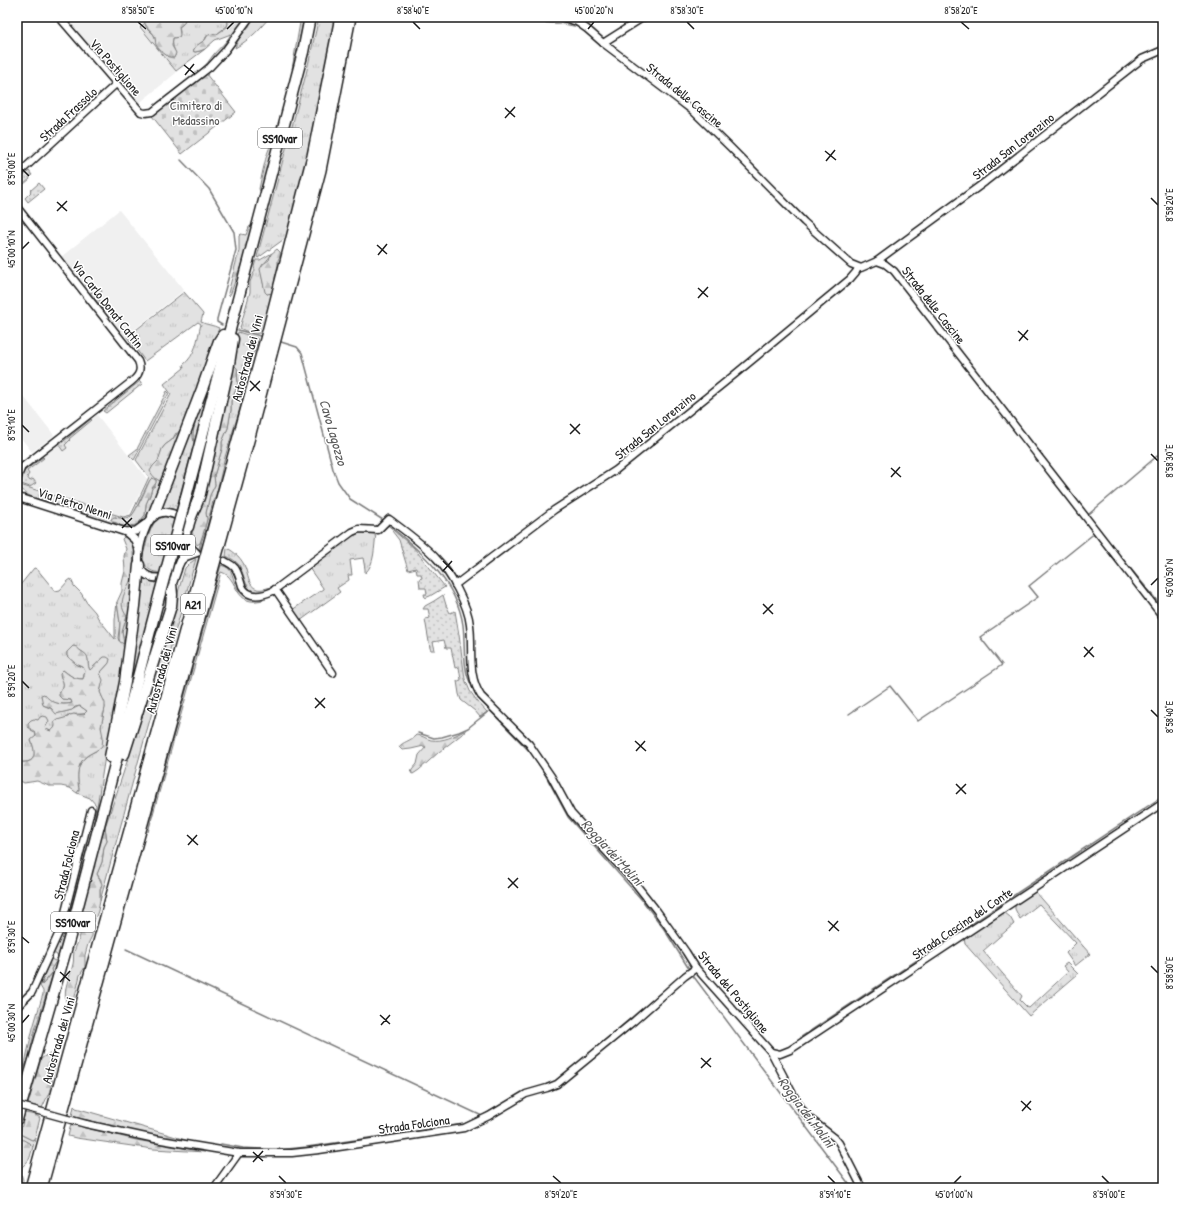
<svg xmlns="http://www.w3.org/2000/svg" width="1180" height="1205" font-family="'Patrick Hand',sans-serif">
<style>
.built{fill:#f0f0f0}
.grass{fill:url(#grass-tufts);stroke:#7f7f7f}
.forest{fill:url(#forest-firs);stroke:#7f7f7f}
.cemetery{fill:url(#cemetery-stones);stroke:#7f7f7f}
.garden{fill:url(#garden-dots);stroke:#7f7f7f}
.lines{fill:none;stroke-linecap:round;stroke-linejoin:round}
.stream{stroke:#7a7a7a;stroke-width:1.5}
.minor-casing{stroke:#1c1c1c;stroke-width:9}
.tertiary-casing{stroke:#1c1c1c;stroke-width:10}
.trunk-casing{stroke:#1c1c1c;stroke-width:13}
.motorway-casing{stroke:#1c1c1c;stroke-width:14}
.minor{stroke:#fff;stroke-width:6}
.tertiary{stroke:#fff;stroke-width:7}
.trunk{stroke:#fff;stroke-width:10}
.motorway{stroke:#fff;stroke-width:11}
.minor-bridge-casing{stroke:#1c1c1c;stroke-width:9;stroke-linecap:butt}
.trunk-bridge-casing{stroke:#1c1c1c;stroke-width:13;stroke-linecap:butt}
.minor-bridge{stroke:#fff;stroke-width:6}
.trunk-bridge{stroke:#fff;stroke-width:10}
.ticks{fill:none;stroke:#1c1c1c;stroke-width:1.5}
.labels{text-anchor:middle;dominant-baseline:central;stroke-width:3;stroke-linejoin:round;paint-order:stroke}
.shield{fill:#fff;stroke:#606060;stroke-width:1}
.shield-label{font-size:12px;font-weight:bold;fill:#1c1c1c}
.street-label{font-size:13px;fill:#1c1c1c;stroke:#fff}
.park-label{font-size:13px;fill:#575757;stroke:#fff}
.water-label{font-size:14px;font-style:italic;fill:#5a5a5a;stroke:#fff}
.neatline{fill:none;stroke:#1c1c1c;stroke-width:1.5}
.ticks-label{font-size:10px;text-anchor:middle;fill:#1c1c1c}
</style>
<defs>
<pattern id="grass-tufts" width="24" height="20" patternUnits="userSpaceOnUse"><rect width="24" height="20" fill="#e2e2e2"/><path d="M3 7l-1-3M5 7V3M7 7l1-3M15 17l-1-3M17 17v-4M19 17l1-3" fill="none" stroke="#c1c1c1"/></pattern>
<pattern id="forest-firs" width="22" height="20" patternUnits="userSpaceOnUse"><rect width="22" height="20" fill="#e2e2e2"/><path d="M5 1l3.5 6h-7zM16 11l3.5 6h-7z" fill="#c1c1c1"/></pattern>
<pattern id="cemetery-stones" width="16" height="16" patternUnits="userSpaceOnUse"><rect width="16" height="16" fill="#e2e2e2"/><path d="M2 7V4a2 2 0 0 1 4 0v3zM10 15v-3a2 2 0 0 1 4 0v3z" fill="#c1c1c1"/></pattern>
<pattern id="garden-dots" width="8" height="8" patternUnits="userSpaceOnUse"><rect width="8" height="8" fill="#e2e2e2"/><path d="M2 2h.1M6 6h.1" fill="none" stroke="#c1c1c1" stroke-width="1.8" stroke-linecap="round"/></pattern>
</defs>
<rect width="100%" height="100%" fill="#fff"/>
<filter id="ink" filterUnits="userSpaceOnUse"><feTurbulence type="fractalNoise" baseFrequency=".025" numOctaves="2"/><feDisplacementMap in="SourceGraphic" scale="8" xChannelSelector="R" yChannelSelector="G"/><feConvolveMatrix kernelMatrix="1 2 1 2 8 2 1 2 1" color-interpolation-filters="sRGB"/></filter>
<g filter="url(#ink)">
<g class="built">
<polygon points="63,17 151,17 138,27 177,71 176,73 137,105 136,105"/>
<polygon points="119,210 184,290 125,337 104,311 107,307 103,303 99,305 61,257"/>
<polygon points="17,388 54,435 32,452 17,433"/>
<polygon points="97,415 147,479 129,514 122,516 21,484 22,472"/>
</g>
<g class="grass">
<path d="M 186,17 L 227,17 L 228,25 L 217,34 L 212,34 L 206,37 L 205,40 L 199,44 L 193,51 L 195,52 L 200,51 L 205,49 L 176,71 L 140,27 L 145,23 L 146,27 L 154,35 L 157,45 L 168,57 L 175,56 C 176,48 171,48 173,38 L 179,37 L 180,32 L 179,27 L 183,24 Z"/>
<polygon points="319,17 336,17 312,139 287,237 258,258 257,257 306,74"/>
<polygon points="546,17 559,19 575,23 594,38 578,27 563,24 537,22"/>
<path d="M 272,253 C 270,258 267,259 265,263 C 259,272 263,283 266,292 L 267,294 L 273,292 L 263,330 L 261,333 C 254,334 246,332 240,328 L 250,292 L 250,282 L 255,270 L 254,267 L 256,260 L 260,260 Z"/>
<path d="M 184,292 L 203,314 L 201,322 C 207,325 213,325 219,328 L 199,387 L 180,435 L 176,433 L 172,440 L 165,445 L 162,449 L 159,460 L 153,466 L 155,478 L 161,481 L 162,478 C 157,493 150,518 136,525 L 145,515 L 146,504 L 150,495 L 152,488 L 155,486 L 156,480 L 152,478 L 150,480 C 147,487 143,493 140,500 C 134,514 133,521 115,517 L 113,523 L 117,523 L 121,526 L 30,496 C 25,493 21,490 20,485 L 123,517 L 131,515 L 149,477 L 136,460 L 171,394 L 164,384 L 184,368 L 183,365 C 196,355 197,340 201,324 L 198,322 L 145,361 L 127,337 Z"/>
<polygon points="238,332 257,338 258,341 247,372 241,405 225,457 216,495 213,501 207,527 202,540 200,550 199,548 207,519 206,513 210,495 215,485 214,476 222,449 222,442 228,428 231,410 231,401 238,385 237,368 235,366 233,366 228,391 225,396 225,403 222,408 224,395 229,381 232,360 236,347 236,340"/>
<path d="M 196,416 C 197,428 191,430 194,443 L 176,510 L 167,508 L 161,508 Z"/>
<path d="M 164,517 C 174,517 181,523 182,533 C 180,547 175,576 155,572 C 148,570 144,565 142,559 C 145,549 149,529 155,522 C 158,519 161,518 164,517 Z"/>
<path d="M 358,533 L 376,534 C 374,546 375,565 365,573 L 365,569 L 363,558 L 350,560 L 352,575 L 348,575 L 349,580 L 337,588 L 340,592 L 300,621 L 292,610 L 323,589 L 323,588 L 309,568 L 309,567 L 352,535 Z"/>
<path d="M 227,548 C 235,552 242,559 245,567 C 248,574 248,586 257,589 C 262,590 268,588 273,586 C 269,588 265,590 261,592 C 245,596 245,574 239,565 C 236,561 231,558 226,556 Z"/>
<polygon points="196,559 145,737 100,901 100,890 101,886 101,880 97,874 102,862 104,847 107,841 105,827 117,792 148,698 185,568 190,563"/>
<path d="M 133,563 L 134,565 L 135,577 L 132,587 L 132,596 L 128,624 L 125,656 L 122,665 L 122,674 L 105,756 L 96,813 L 94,822 L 96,805 L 90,798 L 77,793 L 79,789 C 76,771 77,759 96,751 L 101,732 L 101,727 L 105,707 L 100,692 L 101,688 L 100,673 L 109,663 L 104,657 L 90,670 C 87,665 89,661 87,657 C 86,653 77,649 73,646 L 67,652 L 67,656 L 79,666 L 83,667 L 85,671 L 83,679 L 74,678 L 63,670 L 60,676 C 65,683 64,687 59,693 L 62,699 L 71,700 L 72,703 C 65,705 55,704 49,700 L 43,705 C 55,710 58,715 71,710 C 74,709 76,707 80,706 L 87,711 L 84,714 C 81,714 73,714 70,715 C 65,718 65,719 57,720 L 54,729 L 51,731 L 48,730 L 45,728 L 46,724 L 38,721 L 31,730 L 35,732 L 36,736 L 31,741 C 37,753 36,764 19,762 L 20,753 L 17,750 L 17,589 L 34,568 L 37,569 L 55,591 L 60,590 L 68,581 L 71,579 L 74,586 L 81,593 L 87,603 L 95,612 L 98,618 L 115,639 L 115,620 L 117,602 L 120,623 L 118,638 L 119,641 L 123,638 L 122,632 L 126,618 L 121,605 L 123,594 L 133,571 Z"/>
<path d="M 221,565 C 224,566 227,567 229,569 C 232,572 233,577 234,581 C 240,597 249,602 266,599 C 232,610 240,577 221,572 L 148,832 L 154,806 Z"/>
<polygon points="143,577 152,582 157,583 122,721"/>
<polygon points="1035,891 1090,954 1075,966 1066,953 1076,943 1039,904 1020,919 1015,909 1015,904"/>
<polygon points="1004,912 1010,917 1014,924 983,951 1022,996 1020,1000 1027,1007 1029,1008 1068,972 1063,966 1067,963 1078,974 1029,1016 965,944 964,938"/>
<polygon points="57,960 35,1030 27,1064 27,1063 24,1067 33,1028 43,994 43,991 40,986 43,981 42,985 52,974 51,969"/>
<polygon points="20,1134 30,1139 33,1140 35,1138 33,1147 20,1138 18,1139"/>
</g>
<g class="forest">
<path d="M 148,17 L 158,17 L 161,18 L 162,17 L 186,17 L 183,24 L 179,27 L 180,35 L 179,37 L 173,38 L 172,46 L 176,53 L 174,58 C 168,58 159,50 156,45 C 155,42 156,38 154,35 C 151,29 139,23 148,17 Z"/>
<path d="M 227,17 L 247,17 C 243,22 240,28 236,33 C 226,46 215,58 203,70 L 201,69 C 207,65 209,60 214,54 C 220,47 226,43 231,34 L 215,40 L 205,49 L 200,51 L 195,52 L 193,51 L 196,46 L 205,40 L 208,35 L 217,34 L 227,27 L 228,23 Z"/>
<path d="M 254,17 L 270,17 C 267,20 264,24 261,27 C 254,35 244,43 235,48 C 238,38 243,34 249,26 C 251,23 251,20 254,17 Z"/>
<polygon points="301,17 304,17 295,62 292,69"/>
<path d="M 271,145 L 272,148 L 265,179 L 260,191 L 259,189 C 261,180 266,152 271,145 Z"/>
<polygon points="251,226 252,229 243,260 237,275 231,293 229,296 228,293 239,251 239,236 241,234 246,235 249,227"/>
<polygon points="277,249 280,252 281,254 278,260 278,265 275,277 274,288 272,293 267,294 265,292 260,269 263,264 269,260 271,254"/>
<polygon points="233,366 235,366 237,368 238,385 231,401 231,410 228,428 222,442 222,449 214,476 215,485 210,495 206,513 207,519 204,531 200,543 197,545 192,534 195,520 232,377 231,371"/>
<path d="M 211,380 L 211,381 L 195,444 C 190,433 196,427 196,416 Z"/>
<path d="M 180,430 L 180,432 L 167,467 L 161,481 C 156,480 152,475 150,471 L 153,466 L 158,461 L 162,449 L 165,445 L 172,440 Z"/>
<path d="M 152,478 L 156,480 L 156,483 L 152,488 L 150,495 L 146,504 L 145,515 L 137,525 L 127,526 L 121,526 L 117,523 L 113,522 L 111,519 L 114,517 C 120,518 125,520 130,517 C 135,515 147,486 150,480 Z"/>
<path d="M 124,537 L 126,537 L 132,541 C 133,549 134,564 133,572 C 131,586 114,601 127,616 L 122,632 L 124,644 L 120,642 L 119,639 L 120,623 L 117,602 L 122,591 L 122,583 L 125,571 L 124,556 L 126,549 L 122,539 Z"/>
<path d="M 73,646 L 77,647 C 80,652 85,652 87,656 C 89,661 87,665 90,670 L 104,657 L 107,657 L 110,659 L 109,663 L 100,673 L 103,680 L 100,692 L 105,703 L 105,708 L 101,727 L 103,737 L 102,746 C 98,750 93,752 88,755 C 76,763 77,777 79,790 L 77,793 L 70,788 L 61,786 L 49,786 L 37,781 L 24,783 L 17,779 L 17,750 L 20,753 L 20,762 C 37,764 36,753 31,740 L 36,736 L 35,732 L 28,727 L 28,723 L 31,720 L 34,719 L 38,720 L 40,717 L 43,716 L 47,717 L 49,721 L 45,728 L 48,730 L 51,731 C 55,728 56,726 54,722 L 57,720 L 68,717 L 70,715 L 74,714 L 77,715 L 84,714 L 87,711 L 80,706 L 75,707 L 72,710 L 56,714 L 51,708 L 43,705 L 41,695 L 44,694 C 51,703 61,706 72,703 L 71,700 L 62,699 L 59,696 L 59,693 C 68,682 61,683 60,673 L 63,670 C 69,675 74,679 83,679 L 85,671 L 83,667 L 76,664 L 67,656 L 67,652 Z"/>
<path d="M 464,731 L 466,731 L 439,752 L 419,770 L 413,774 L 411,773 L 412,770 L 417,764 L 419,755 L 426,747 L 424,746 L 411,749 L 402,750 L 399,747 C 402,742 411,741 416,735 C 422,735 426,739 431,740 C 443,742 454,736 464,731 Z"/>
<path d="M 105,827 L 107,841 L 104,847 L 102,862 L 97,874 L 102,884 L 100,890 L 100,901 L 98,911 L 93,924 L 92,936 L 88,944 L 85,955 L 85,967 L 80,975 L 74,1001 L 70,1004 L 66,1002 C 63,987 70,978 73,964 C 74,960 73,956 74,952 C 76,945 80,940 80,933 L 76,932 L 85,900 L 91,872 L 94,868 L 94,861 L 97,855 L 99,845 Z"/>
<path d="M 67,922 L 57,960 L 51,969 L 52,973 L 42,985 L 44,975 L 51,959 L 55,961 L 58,957 L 56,954 L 53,954 C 57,942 62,933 67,922 Z"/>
<polygon points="50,1054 53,1054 56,1062 52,1079 52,1083 49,1093 42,1108 28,1104 41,1059 45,1056"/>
<path d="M 27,1062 L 26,1072 L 18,1100 L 17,1100 C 17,1097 16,1093 17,1090 C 18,1086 25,1065 27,1062 Z"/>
<polygon points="74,1106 76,1108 163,1133 205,1146 139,1133 72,1116"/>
<polygon points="25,1113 36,1115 40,1118 35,1138 32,1140 20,1134 24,1116"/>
<polygon points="71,1124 136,1140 205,1152 153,1149 76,1138 68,1136"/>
<path d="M 20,1138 L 29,1143 L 33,1147 C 29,1158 32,1158 22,1167 L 21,1173 L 23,1180 L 21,1188 L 17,1188 L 17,1141 Z"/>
</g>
<polygon class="cemetery" points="206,74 236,112 182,154 152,116"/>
<g class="garden">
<polygon points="29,171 32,175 29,177 30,179 24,184 20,179"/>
<polygon points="39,183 44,189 28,202 25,198 31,192 30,191"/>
<path d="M 101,290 L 102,291 C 99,295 98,298 101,303 L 99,304 L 90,293 Z"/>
<polygon points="140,381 142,384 106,413 103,411"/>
<polygon points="167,391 169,393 134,460 129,455 137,449"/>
<polygon points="91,419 92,420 69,439 70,440 65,445 67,448 63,451 59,445"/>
<polygon points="43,457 44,458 27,471 29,474 27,477 30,481 33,479 36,483 30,487 21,484 23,472"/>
<polygon points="393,530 414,548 445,587 430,596 425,598 424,594 427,594 426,588 420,588 419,579 422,578 421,574 417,574 416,568 408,570 399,540 392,531"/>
<polygon points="443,595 446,605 450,613 455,611 459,635 465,679 470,691 477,701 487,712 480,717 475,711 461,700 459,694 457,681 461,680 459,667 455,668 451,648 446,648 444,640 433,642 435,650 431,650 430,648 425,619 430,618 428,609 423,609 425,606 434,601"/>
</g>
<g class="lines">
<g class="stream">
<polyline points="181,160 209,189 234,232 236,250 217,319 217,322 222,325"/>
<polyline points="954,201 987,177"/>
<polyline points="238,330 260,336"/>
<polyline points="281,342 297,347 302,353 333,469 338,482 350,499 383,520"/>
<polyline points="1089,514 1163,451"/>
<polyline points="1092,520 1095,524"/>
<path d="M 388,525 C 420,550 457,582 463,625 C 465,642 463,658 467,674 C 469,683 475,692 479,699 L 532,754"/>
<polyline points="1102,534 1163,608"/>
<polyline points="849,714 890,686 918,721 1002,665 980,637 1038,597 1029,586 1096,532"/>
<polyline points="418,733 434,738 442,737 459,732 468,728 489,711"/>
<polyline points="541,767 568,817 642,900 664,929 689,969"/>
<polyline points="1008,899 1163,796"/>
<polyline points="126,949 482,1116"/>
<polyline points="691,973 852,1188"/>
<polyline points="801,1037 1003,903"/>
<polyline points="584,1058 671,984"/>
<polyline points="543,1086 554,1082 561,1077"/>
<polyline points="221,1144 243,1148 277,1150 307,1147 464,1124 482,1116 522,1092 530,1090"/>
</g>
<g class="minor-casing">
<g id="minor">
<polyline points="59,17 141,112 145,113 152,112 210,67 225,51 250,17"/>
<polyline points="561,17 577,22 587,29 603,43 676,98 694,112 730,147 804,222 851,264 861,268 877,261 885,264 894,271 1071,498 1163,617"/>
<polyline points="603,43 644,17"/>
<polyline points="17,175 116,84"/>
<path d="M 17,207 L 138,361 C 142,370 139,376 131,382 L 17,471"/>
<polyline points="877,261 985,182 1142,59 1163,50"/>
<polyline points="17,479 21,469"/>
<path d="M 225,561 C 228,563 232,564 235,568 C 239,574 240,580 242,586 C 248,599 262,596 273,591 L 352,532 L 359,529 L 378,530 L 389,519 C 405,531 422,543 436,558 C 450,572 468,605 470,625 C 473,650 467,675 481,696 L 529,744 L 551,776 L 571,813 L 635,883 L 657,911 L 686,952 L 696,968 L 771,1052 L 794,1096 L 804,1112 L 808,1117 L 835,1138 L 839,1143 L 862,1188"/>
<polyline points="180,562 186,557 197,553 189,545 187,538"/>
<polyline points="455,585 554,510 616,470 734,375 850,279 856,272 858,268"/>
<polyline points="275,589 333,673"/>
<polyline points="17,1007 32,992 61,928 91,810"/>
<polyline points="771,1052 780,1054 790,1050 1163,803"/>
<polyline points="86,1124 155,1139 239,1153 292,1153 319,1150 464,1128 489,1116 526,1094 547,1088 557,1084 634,1021 685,976 696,968"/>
<polyline points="214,1188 239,1153"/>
</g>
</g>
<g class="tertiary-casing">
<g id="tertiary">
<polyline points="17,497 126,532 135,540 139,551"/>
<path d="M 165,512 C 189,516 190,527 184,547 C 183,554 181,561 178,567 C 169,580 150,582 141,570 C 134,559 144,523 154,516 C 157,513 161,513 165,512 Z"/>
<polyline points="126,532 136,531 147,523"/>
</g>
</g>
<g class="trunk-casing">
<g id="trunk">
<polyline points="186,497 303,52 310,17"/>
<polyline points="153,516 202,389 219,341 223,335"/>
<path d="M 188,527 C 190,515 197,506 200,494 L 228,370 L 233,339"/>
<polyline points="124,754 171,606 172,595 171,583 176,569"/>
<polyline points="110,757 125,682 135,606 139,565"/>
<polyline points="17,1119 70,936 160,593"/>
</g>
</g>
<g class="motorway-casing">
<g id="motorway">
<polyline points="31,1188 268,332 313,156 341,17"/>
<polyline points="41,1188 249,437 320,170 350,17"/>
</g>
</g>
<use href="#minor" class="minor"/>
<use href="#tertiary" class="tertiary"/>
<use href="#trunk" class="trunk"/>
<use href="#motorway" class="motorway"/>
<g class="minor-bridge-casing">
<polyline id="minor-bridge" points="17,1105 86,1124"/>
</g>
<g class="trunk-bridge-casing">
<polyline id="trunk-bridge" points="160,593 186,497"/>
</g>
<use href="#minor-bridge" class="minor-bridge"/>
<use href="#trunk-bridge" class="trunk-bridge"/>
</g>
</g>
<path class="ticks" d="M 138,22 L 146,29M 413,22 L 420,29M 687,22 L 694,29M 961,22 L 969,29M 227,29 L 234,22M 588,29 L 594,22M 184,65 L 195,74M 185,75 L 194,64M 505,108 L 515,117M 505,118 L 515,107M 825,151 L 836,160M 826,161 L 835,150M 22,169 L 29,176M 1151,198 L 1158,205M 57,202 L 67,211M 57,211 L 67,201M 377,245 L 387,254M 22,249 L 29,242M 378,255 L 387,244M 698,288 L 708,297M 698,298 L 708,287M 1018,331 L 1028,340M 1019,341 L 1028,330M 250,381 L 260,391M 250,391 L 260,381M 570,424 L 580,434M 22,425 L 29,432M 570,434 L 580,424M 1151,454 L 1158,461M 891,468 L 901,477M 891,477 L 900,467M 122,518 L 132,528M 122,528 L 132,518M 443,561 L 453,571M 443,571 L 452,561M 1151,585 L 1158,578M 763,604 L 773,614M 763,614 L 773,604M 1084,647 L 1094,657M 1084,657 L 1093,647M 22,681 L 29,688M 315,698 L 325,708M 315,708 L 325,698M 1151,710 L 1158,717M 635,741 L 646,751M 636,751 L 645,741M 956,784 L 966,794M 956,794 L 966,784M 187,835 L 198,845M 188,845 L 197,835M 508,878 L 518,888M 508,888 L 518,878M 828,921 L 839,931M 829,931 L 838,921M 22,937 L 29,943M 1151,966 L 1158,973M 60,972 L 70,981M 60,982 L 70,971M 380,1015 L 390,1024M 22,1023 L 29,1015M 381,1025 L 390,1015M 701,1058 L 711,1067M 701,1068 L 711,1058M 1021,1101 L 1031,1110M 1022,1111 L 1031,1101M 253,1152 L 263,1161M 253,1162 L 263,1151M 279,1176 L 286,1183M 553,1176 L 561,1183M 828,1176 L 835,1183M 1102,1176 L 1109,1183M 954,1183 L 961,1176"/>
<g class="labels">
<g class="shield">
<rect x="258" y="128" width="44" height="20" rx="3"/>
<rect x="151" y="535" width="44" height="20" rx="3"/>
<rect x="181" y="594" width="24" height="20" rx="3"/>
<rect x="51" y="912" width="44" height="20" rx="3"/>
</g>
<g class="shield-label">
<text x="280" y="138">SS10var</text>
<text x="173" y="545">SS10var</text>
<text x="193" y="604">A21</text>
<text x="73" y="922">SS10var</text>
</g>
<g class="street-label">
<text transform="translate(116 67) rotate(49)">Via Postiglione</text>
<text transform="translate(685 95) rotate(39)">Strada delle Cascine</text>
<text transform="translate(68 114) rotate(-43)">Strada Frassolo</text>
<text transform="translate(1013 146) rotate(-38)">Strada San Lorenzino</text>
<text transform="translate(108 304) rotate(52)">Via Carlo Donat Cattin</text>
<text transform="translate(934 305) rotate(52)">Strada delle Cascine</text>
<text transform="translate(247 358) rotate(-75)">Autostrada dei Vini</text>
<text transform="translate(655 425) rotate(-39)">Strada San Lorenzino</text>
<text transform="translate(75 503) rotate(18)">Via Pietro Nenni</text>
<text transform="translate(161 670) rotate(-75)">Autostrada dei Vini</text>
<text transform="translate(66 865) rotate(-76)">Strada Folciona</text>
<text transform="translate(962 923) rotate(-34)">Strada Cascina del Conte</text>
<text transform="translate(734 992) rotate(50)">Strada del Postiglione</text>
<text transform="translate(58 1040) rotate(-74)">Autostrada dei Vini</text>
<text transform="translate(414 1124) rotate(-8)">Strada Folciona</text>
</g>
<g class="park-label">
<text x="196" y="105">Cimitero di<tspan x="196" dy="15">Medassino</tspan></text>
</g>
<g class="water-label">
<text transform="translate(334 432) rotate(74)">Cavo Lagozzo</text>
<text transform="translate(613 852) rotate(48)">Roggia dei Molini</text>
<text transform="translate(807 1112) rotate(53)">Roggia dei Molini</text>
</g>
</g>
<rect width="1180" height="1205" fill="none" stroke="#fff" stroke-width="44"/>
<rect x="22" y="22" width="1136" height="1161" class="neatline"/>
<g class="ticks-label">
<text x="138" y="14">8°58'50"E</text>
<text x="234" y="14">45°00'10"N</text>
<text x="413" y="14">8°58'40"E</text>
<text x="594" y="14">45°00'20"N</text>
<text x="687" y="14">8°58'30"E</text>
<text x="961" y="14">8°58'20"E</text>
<text transform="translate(11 169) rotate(-90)" y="4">8°59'00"E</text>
<text transform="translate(1169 205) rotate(-90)" y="4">8°58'20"E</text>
<text transform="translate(11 249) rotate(-90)" y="4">45°00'10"N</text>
<text transform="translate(11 425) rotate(-90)" y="4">8°59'10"E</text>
<text transform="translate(1169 461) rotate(-90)" y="4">8°58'30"E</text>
<text transform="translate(1169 578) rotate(-90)" y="4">45°00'50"N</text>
<text transform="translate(11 681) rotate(-90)" y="4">8°59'20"E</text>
<text transform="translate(1169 717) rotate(-90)" y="4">8°58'40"E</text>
<text transform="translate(11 937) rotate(-90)" y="4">8°59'30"E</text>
<text transform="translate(1169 973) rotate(-90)" y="4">8°58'50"E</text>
<text transform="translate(11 1023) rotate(-90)" y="4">45°00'30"N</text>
<text x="286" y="1198">8°59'30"E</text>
<text x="561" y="1198">8°59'20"E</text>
<text x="835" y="1198">8°59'10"E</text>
<text x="954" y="1198">45°01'00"N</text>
<text x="1109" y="1198">8°59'00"E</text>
</g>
</svg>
